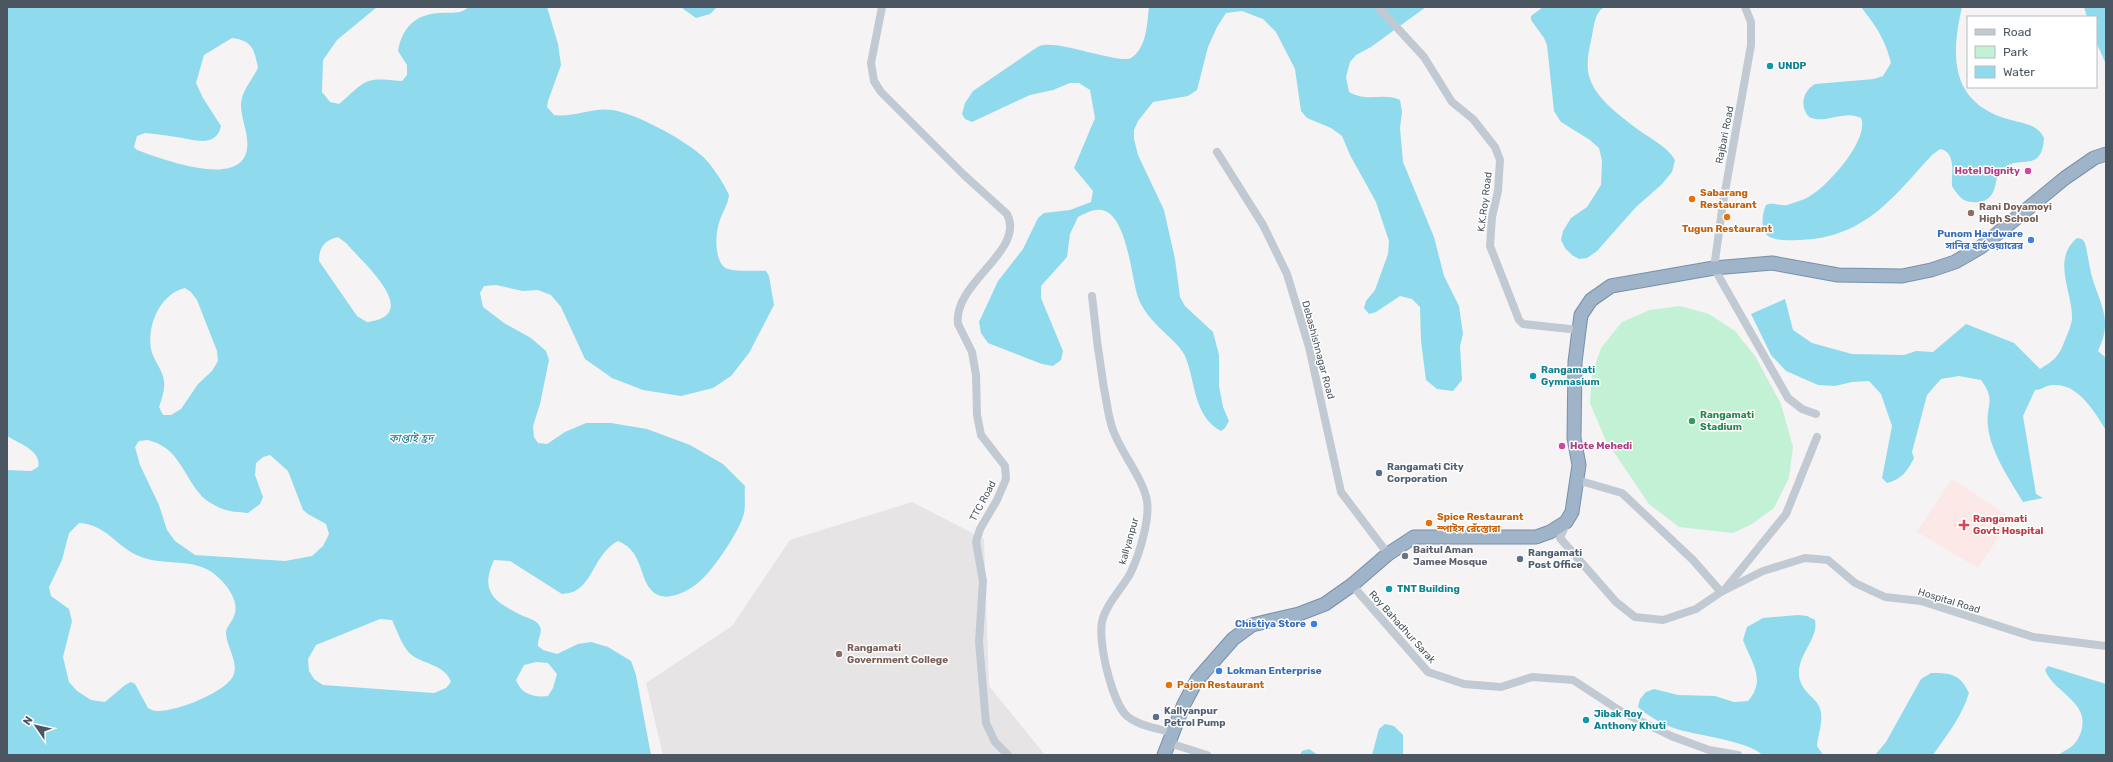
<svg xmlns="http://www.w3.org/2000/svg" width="2113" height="762" font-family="Rubik,'Noto Sans Bengali',sans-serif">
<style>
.education{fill:#e6e4e5}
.medical{fill:#fce8e6}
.green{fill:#c3f1d5}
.water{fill:#90daee;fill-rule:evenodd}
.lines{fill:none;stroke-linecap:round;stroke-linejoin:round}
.trunk-casing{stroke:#7690ad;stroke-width:15}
.minor{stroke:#c1cad2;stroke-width:8}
.trunk{stroke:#9fb4c9;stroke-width:13}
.culture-dot{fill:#0f9aa8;stroke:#fff;stroke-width:1.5}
.hotel-dot{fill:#d1479c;stroke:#fff;stroke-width:1.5}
.food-dot{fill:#e8710a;stroke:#fff;stroke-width:1.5}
.education-dot{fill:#8d6e63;stroke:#fff;stroke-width:1.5}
.shop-dot{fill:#3f7fe0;stroke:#fff;stroke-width:1.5}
.leisure-dot{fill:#2e9e5b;stroke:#fff;stroke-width:1.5}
.service-dot{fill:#5c6f8a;stroke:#fff;stroke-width:1.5}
.health-dot{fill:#e0444e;stroke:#fff;stroke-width:1.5}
.worship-dot{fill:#6b7280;stroke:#fff;stroke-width:1.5}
.labels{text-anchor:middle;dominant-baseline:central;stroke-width:3;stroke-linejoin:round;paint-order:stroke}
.culture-label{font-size:10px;font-weight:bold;fill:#0d838f;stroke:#fff;text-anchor:start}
.street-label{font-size:10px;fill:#4a5661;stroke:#fff}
.hotel-label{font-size:10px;font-weight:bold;fill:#b23c85;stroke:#fff;text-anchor:end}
.food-label{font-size:10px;font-weight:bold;fill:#c56008;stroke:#fff;text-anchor:start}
.education-label{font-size:10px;font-weight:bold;fill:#785e54;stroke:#fff;text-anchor:start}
.shop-label{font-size:10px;font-weight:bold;fill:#366cbe;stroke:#fff;text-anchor:end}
.leisure-label{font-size:10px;font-weight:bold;fill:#27864d;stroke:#fff;text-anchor:start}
.service-label{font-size:10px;font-weight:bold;fill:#4e5e75;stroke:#fff;text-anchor:start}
.health-label{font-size:10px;font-weight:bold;fill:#be3a42;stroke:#fff;text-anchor:start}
.worship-label{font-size:10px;font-weight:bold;fill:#5b616d;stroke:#fff;text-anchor:start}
.water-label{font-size:11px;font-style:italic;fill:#0c7c9b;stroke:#fff}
</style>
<rect width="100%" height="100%" fill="#f5f3f3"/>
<polygon class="education" points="912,502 984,539 989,686 1045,755 663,755 646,683 732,626 790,540"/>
<polygon class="medical" points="1952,479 2011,518 1978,568 1917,532"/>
<polygon class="green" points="1680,306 1709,314 1735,331 1755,356 1781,404 1793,447 1789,478 1774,508 1752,524 1733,533 1679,527 1649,504 1605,439 1590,403 1592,375 1601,348 1622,322 1650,310"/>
<g class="water">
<path d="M 7,7 L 377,7 L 337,40 L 323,60 L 322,92 L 330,102 L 339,104 C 368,79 363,77 402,81 L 407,75 L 407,65 L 398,51 C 402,28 415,14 440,13 C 452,12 459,15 469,7 L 547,7 L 558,44 L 561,65 L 548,101 L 547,107 L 554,115 C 573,118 592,107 612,110 C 635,113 683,139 701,155 C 710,162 725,185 729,195 C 728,206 720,215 718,227 C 715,238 715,265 728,269 C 740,272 754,270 766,271 L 769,276 L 774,305 L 749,353 L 731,376 L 713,388 L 681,396 L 643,390 L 612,378 L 585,359 L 561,307 L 551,295 L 538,290 L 523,291 L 496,285 L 484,286 L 480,293 L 483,307 L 504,323 L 531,338 L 546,351 L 549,360 L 540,404 L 533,426 L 534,437 L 538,443 L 547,444 L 565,432 L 586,423 L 611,423 L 647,429 L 690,445 L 723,464 L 745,486 C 744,495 746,505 744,513 C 741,529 712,572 699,582 C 690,590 670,601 658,595 C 637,585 647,553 618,541 C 596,552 593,582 575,591 C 571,593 566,593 562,594 L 510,561 L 494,560 C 479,593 495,602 523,616 C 528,618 536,620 539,625 C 544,632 537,638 538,646 L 543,650 L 557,654 L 578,644 L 591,642 L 608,647 L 631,661 L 636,675 L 651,755 L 7,755 L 7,470 L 31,471 L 38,467 C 42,451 20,444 7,436 ZM 232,38 C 253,41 254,49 258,68 C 252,80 240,93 241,107 C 242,122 249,134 247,149 C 241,190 159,158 137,150 L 134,147 L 137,136 L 145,133 C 155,134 166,135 176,137 C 193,139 216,149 221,126 L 203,98 L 196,83 L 204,55 ZM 338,237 L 346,243 C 363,263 424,315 367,322 L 357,316 L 319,261 C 319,248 324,240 338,237 ZM 185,288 L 191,292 L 197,300 L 217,351 L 218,361 L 212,371 L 198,384 L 181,409 L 171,415 L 163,415 L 159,407 C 162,399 165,390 164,381 C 163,370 153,360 151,349 C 147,325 160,294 185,288 ZM 148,440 C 179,448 182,473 200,494 C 204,500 214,505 220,508 C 228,512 240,512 248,513 L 260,504 L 263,497 L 255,475 L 256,463 L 263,457 L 270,455 L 288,471 L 303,510 L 308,514 L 326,524 L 329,534 L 323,546 L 312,556 L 285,561 L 195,555 L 175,541 L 167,530 L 159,505 L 140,465 L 135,447 L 139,441 ZM 79,523 C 108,525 116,547 139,556 C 161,566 189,558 210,571 C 223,579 241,600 234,616 C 232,622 227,626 226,632 C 226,646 238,660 234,674 C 228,692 175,712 157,711 C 154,711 150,709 148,708 L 135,684 L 131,682 L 125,685 L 105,702 L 91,700 L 77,691 L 69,682 L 63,657 L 72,621 L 69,609 L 51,596 L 49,587 L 62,560 L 69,533 ZM 380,619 L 392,620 C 398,632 402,648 413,656 C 425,664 446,666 451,682 L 446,688 L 434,693 L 323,685 L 314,679 L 309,671 L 308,659 L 316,645 ZM 536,662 L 548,663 L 557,674 L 553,688 L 548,696 C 534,698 521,694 516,680 L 524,665 Z"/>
<polygon points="676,7 717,7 710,14 696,18 682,8"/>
<path d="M 1149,7 L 1426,7 L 1371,47 L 1356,55 L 1350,62 L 1346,77 L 1349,92 C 1369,103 1381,92 1400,100 L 1402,112 L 1400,128 L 1403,162 L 1434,237 L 1444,276 L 1459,306 L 1463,334 L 1460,346 L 1462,380 L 1453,391 L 1437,389 L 1426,380 L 1421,341 L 1420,307 L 1412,299 L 1400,296 L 1376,312 L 1369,314 L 1364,308 L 1366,301 L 1375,290 L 1388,254 L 1389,241 L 1376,202 L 1350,155 L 1342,136 L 1331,128 L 1307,118 L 1301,111 L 1295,69 L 1276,32 L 1263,19 L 1242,11 L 1226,13 L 1217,27 L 1208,47 L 1197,90 L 1188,96 L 1153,102 L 1138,121 L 1134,130 L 1134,139 L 1138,155 L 1164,210 L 1175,259 L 1180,297 L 1185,306 L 1213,332 L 1219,355 L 1219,386 L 1223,407 L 1229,421 L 1225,428 L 1221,431 C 1193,416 1196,382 1185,356 C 1180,346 1171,339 1163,331 C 1154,323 1141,308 1138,297 C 1131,277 1127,213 1101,210 C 1092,209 1085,214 1078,217 L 1070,234 L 1067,257 L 1041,286 L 1041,298 L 1063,351 L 1061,360 L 1053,366 L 1042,364 L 988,343 L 981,333 L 979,322 L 998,281 L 1023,249 L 1038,218 L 1044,213 L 1070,210 L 1091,202 L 1093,191 L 1074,168 L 1095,118 L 1090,90 L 1079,83 L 1070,83 L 1053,90 L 1030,95 L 972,122 L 965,119 L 962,114 L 965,103 L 973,91 L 1033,50 C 1036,48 1040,45 1044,45 C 1063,42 1121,64 1131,58 C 1147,48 1147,23 1149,7 Z"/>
<path d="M 1543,7 L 1605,7 C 1595,11 1594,26 1592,36 C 1589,50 1585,65 1590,79 C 1597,100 1623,118 1640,131 C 1653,140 1666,146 1675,160 L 1672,172 L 1661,185 L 1636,207 L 1597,251 L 1587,258 L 1579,259 L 1572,255 L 1565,248 L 1561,240 L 1563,231 L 1571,218 L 1587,207 L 1601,185 L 1602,161 L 1599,148 L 1590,140 L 1561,122 L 1554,111 L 1547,45 L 1544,38 L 1531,20 L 1531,16 Z"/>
<path d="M 1861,7 L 1962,7 C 1950,59 1951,104 2011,120 C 2025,124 2037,124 2044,138 C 2042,173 2021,155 2005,167 C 1994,174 1998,185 1992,194 C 1987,203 1973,204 1964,200 C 1959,197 1955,191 1952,186 C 1951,174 1957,152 1940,149 L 1932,155 C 1893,197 1866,237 1801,240 C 1791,240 1778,242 1768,236 C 1760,230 1762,213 1766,205 C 1773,201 1782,208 1790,204 C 1796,202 1804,200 1810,196 C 1828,186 1870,139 1861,118 C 1844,109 1825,125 1809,117 C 1799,106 1803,91 1815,84 L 1874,79 L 1883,76 L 1891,63 C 1885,39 1876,26 1861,7 Z"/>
<polygon points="2084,7 2106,7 2106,64 2096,42 2096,17 2087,17"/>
<path d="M 2077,238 L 2082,239 L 2085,243 C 2088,255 2089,266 2092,277 C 2101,307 2113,320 2098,351 L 2106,358 L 2106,430 C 2094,411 2078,383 2053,385 C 2046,385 2042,390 2035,390 L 2023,416 L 2036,494 L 2043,498 L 2023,502 C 2010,480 1991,453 1988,427 C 1985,406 1997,401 1981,380 L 1959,376 L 1941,379 L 1927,395 L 1912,452 L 1914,458 C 1908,470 1901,480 1887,483 L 1882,478 L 1892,426 L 1881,394 L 1869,381 L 1852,382 L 1835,386 L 1818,385 L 1786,371 L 1771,355 L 1751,314 L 1785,299 L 1793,330 L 1812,343 L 1852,354 L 1904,355 L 1916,351 L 1933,352 L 1966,324 L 2014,343 L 2040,369 C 2055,360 2059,356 2065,340 C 2068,333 2071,326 2072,319 C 2073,292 2051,260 2077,238 Z"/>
<path d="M 1798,615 L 1807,616 L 1815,620 C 1819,639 1797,654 1799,676 C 1802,694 1817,697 1820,709 C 1824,720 1818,734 1817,746 L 1823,755 L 1762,755 C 1753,743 1700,735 1684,731 C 1667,727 1650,718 1638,707 L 1640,699 L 1646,692 L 1654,689 L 1678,695 L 1715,696 L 1734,702 L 1748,701 C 1767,680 1751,662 1743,640 L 1747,627 L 1763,618 Z"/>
<path d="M 2048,666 L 2106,684 L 2106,755 L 2058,755 C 2062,752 2067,750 2071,747 C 2076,743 2079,738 2081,732 C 2091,702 2054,693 2045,670 Z"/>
<path d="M 1931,673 C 1951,673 1960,674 1969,693 C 1962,716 1947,735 1933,755 L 1875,755 L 1886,742 L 1921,679 Z"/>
<polygon points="1385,724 1394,726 1403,735 1403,755 1372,755 1379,729"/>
<polygon points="1309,749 1318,755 1300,755 1302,751"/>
</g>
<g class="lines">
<g class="trunk-casing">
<polyline id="trunk" points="1164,755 1184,704 1197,680 1233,639 1252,625 1299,614 1325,604 1352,585 1388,554 1414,537 1536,537 1550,532 1566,522 1572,512 1579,465 1574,438 1575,362 1579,330 1581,315 1591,300 1611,286 1714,268 1772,263 1838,275 1902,276 1931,270 1955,262 1981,247 2065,178 2094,158 2106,154"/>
</g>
<g class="minor">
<path d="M 882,7 L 871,63 L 874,81 L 881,92 L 964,175 L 1007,214 C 1026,251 953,282 958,324 L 972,352 L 976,375 L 977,415 L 981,435 L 1005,466 L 1006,479 L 997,500 L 980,529 L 976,542 L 983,581 L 979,642 L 986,723 L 995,742 L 1008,755"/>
<polyline points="1378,7 1424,57 1452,102 1473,119 1495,147 1500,160 1499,175 1498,191 1492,217 1490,246 1519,320 1523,324 1579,330"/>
<polyline points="1745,7 1751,22 1751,45 1723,203 1714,268 1788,398 1802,409 1816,414"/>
<polyline points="1217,152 1263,225 1287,274 1309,347 1341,492 1388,554"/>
<path d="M 1092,296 C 1095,327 1099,358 1104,389 C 1107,402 1108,417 1113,430 C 1121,453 1143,478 1147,501 C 1150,520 1139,555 1131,572 C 1123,588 1108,601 1103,618 C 1096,637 1112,703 1127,716 C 1139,726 1157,728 1172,733"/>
<polyline points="1577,480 1622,493 1693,560 1721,592"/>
<polyline points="1567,522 1560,538 1616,602 1635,617 1663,620 1696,609 1721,592 1763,571 1805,558 1828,560 1855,583 1885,597 1921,601 2033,637 2106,646"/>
<polyline points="1352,585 1428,672 1464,684 1501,687 1532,677 1573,680 1622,712 1671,736 1709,750 1738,755"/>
<polyline points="1726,588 1786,514 1817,437"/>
<polyline points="1169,743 1207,755"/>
</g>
<use href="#trunk" class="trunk"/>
</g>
<g class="culture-dot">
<circle cx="1770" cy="66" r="4"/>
<circle cx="1533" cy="376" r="4"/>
<circle cx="1389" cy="589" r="4"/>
<circle cx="1586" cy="720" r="4"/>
</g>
<g class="hotel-dot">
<circle cx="2028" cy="171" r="4"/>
<circle cx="1562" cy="446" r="4"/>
</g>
<g class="food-dot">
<circle cx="1692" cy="199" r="4"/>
<circle cx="1727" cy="217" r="4"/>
<circle cx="1429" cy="523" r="4"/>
<circle cx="1169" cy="685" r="4"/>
</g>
<g class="education-dot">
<circle cx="1971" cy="213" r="4"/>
<circle cx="839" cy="654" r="4"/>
</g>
<g class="shop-dot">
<circle cx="2031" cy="240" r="4"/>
<circle cx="1314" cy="624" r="4"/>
<circle cx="1219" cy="671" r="4"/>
</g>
<circle class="leisure-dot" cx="1692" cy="421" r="4"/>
<g class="service-dot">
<circle cx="1379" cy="473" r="4"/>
<circle cx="1520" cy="559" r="4"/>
<circle cx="1156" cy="717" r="4"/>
</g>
<path class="health-dot" d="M1962 519h4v4h4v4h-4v4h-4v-4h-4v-4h4z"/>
<circle class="worship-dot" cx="1405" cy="556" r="4"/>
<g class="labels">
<g class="culture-label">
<text x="1778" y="66">UNDP</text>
<text x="1541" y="370">Rangamati<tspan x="1541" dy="12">Gymnasium</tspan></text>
<text x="1397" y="589">TNT Building</text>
<text x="1594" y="714">Jibak Roy<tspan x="1594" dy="12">Anthony Khuti</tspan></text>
</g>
<g class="street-label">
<text transform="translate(1725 135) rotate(-79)">Rajbari Road</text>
<text transform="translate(1485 202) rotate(-83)">K.K.Roy Road</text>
<text transform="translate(1318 350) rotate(75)">Debashishnagar Road</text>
<text transform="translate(983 501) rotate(-62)">TTC Road</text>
<text transform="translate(1129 541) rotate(-74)">kallyanpur</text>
<text transform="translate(1949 601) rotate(17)">Hospital Road</text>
<text transform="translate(1402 627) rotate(48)">Roy Bahadhur Sarak</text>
</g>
<g class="hotel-label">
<text x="2020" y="171">Hotel Dignity</text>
<text x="1570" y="446" text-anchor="start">Hote Mehedi</text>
</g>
<g class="food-label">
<text x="1700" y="193">Sabarang<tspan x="1700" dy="12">Restaurant</tspan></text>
<text x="1727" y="229" text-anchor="middle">Tugun Restaurant</text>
<text x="1437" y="517">Spice Restaurant<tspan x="1437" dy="12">স্পাইস রেঁস্তোরা</tspan></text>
<text x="1177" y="685">Pajon Restaurant</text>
</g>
<g class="education-label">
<text x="1979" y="207">Rani Doyamoyi<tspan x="1979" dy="12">High School</tspan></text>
<text x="847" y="648">Rangamati<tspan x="847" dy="12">Government College</tspan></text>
</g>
<g class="shop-label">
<text x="2023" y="234">Punom Hardware<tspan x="2023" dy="12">সানির হার্ডওয়্যারের</tspan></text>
<text x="1306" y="624">Chistiya Store</text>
<text x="1227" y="671" text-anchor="start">Lokman Enterprise</text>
</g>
<g class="leisure-label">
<text x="1700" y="415">Rangamati<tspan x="1700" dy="12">Stadium</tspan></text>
</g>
<g class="service-label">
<text x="1387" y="467">Rangamati City<tspan x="1387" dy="12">Corporation</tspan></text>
<text x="1528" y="553">Rangamati<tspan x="1528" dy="12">Post Office</tspan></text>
<text x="1164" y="711">Kallyanpur<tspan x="1164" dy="12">Petrol Pump</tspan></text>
</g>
<g class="health-label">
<text x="1973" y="519">Rangamati<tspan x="1973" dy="12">Govt: Hospital</tspan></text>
</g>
<g class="worship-label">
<text x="1413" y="550">Baitul Aman<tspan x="1413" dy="12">Jamee Mosque</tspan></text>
</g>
<g class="water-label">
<text x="411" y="438">কাপ্তাই হ্রদ</text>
</g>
</g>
<rect width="2113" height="762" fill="none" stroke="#4a5661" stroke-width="16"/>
<rect x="1967" y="16" width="130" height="72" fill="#ffffff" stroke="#b7bbc0"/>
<rect x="1975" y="29" width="20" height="6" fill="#c1cad2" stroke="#b7bbc0"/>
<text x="2003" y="36" font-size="12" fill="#4a5661">Road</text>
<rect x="1975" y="46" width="20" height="12" fill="#c3f1d5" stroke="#b7bbc0"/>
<text x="2003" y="56" font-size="12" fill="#4a5661">Park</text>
<rect x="1975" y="66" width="20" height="12" fill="#90daee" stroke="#b7bbc0"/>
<text x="2003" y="76" font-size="12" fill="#4a5661">Water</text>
<g transform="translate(36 726) rotate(304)" stroke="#ffffff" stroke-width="3" paint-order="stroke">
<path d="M0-3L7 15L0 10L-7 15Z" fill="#4a5661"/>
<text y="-6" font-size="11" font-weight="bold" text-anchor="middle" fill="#4a5661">N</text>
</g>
</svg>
